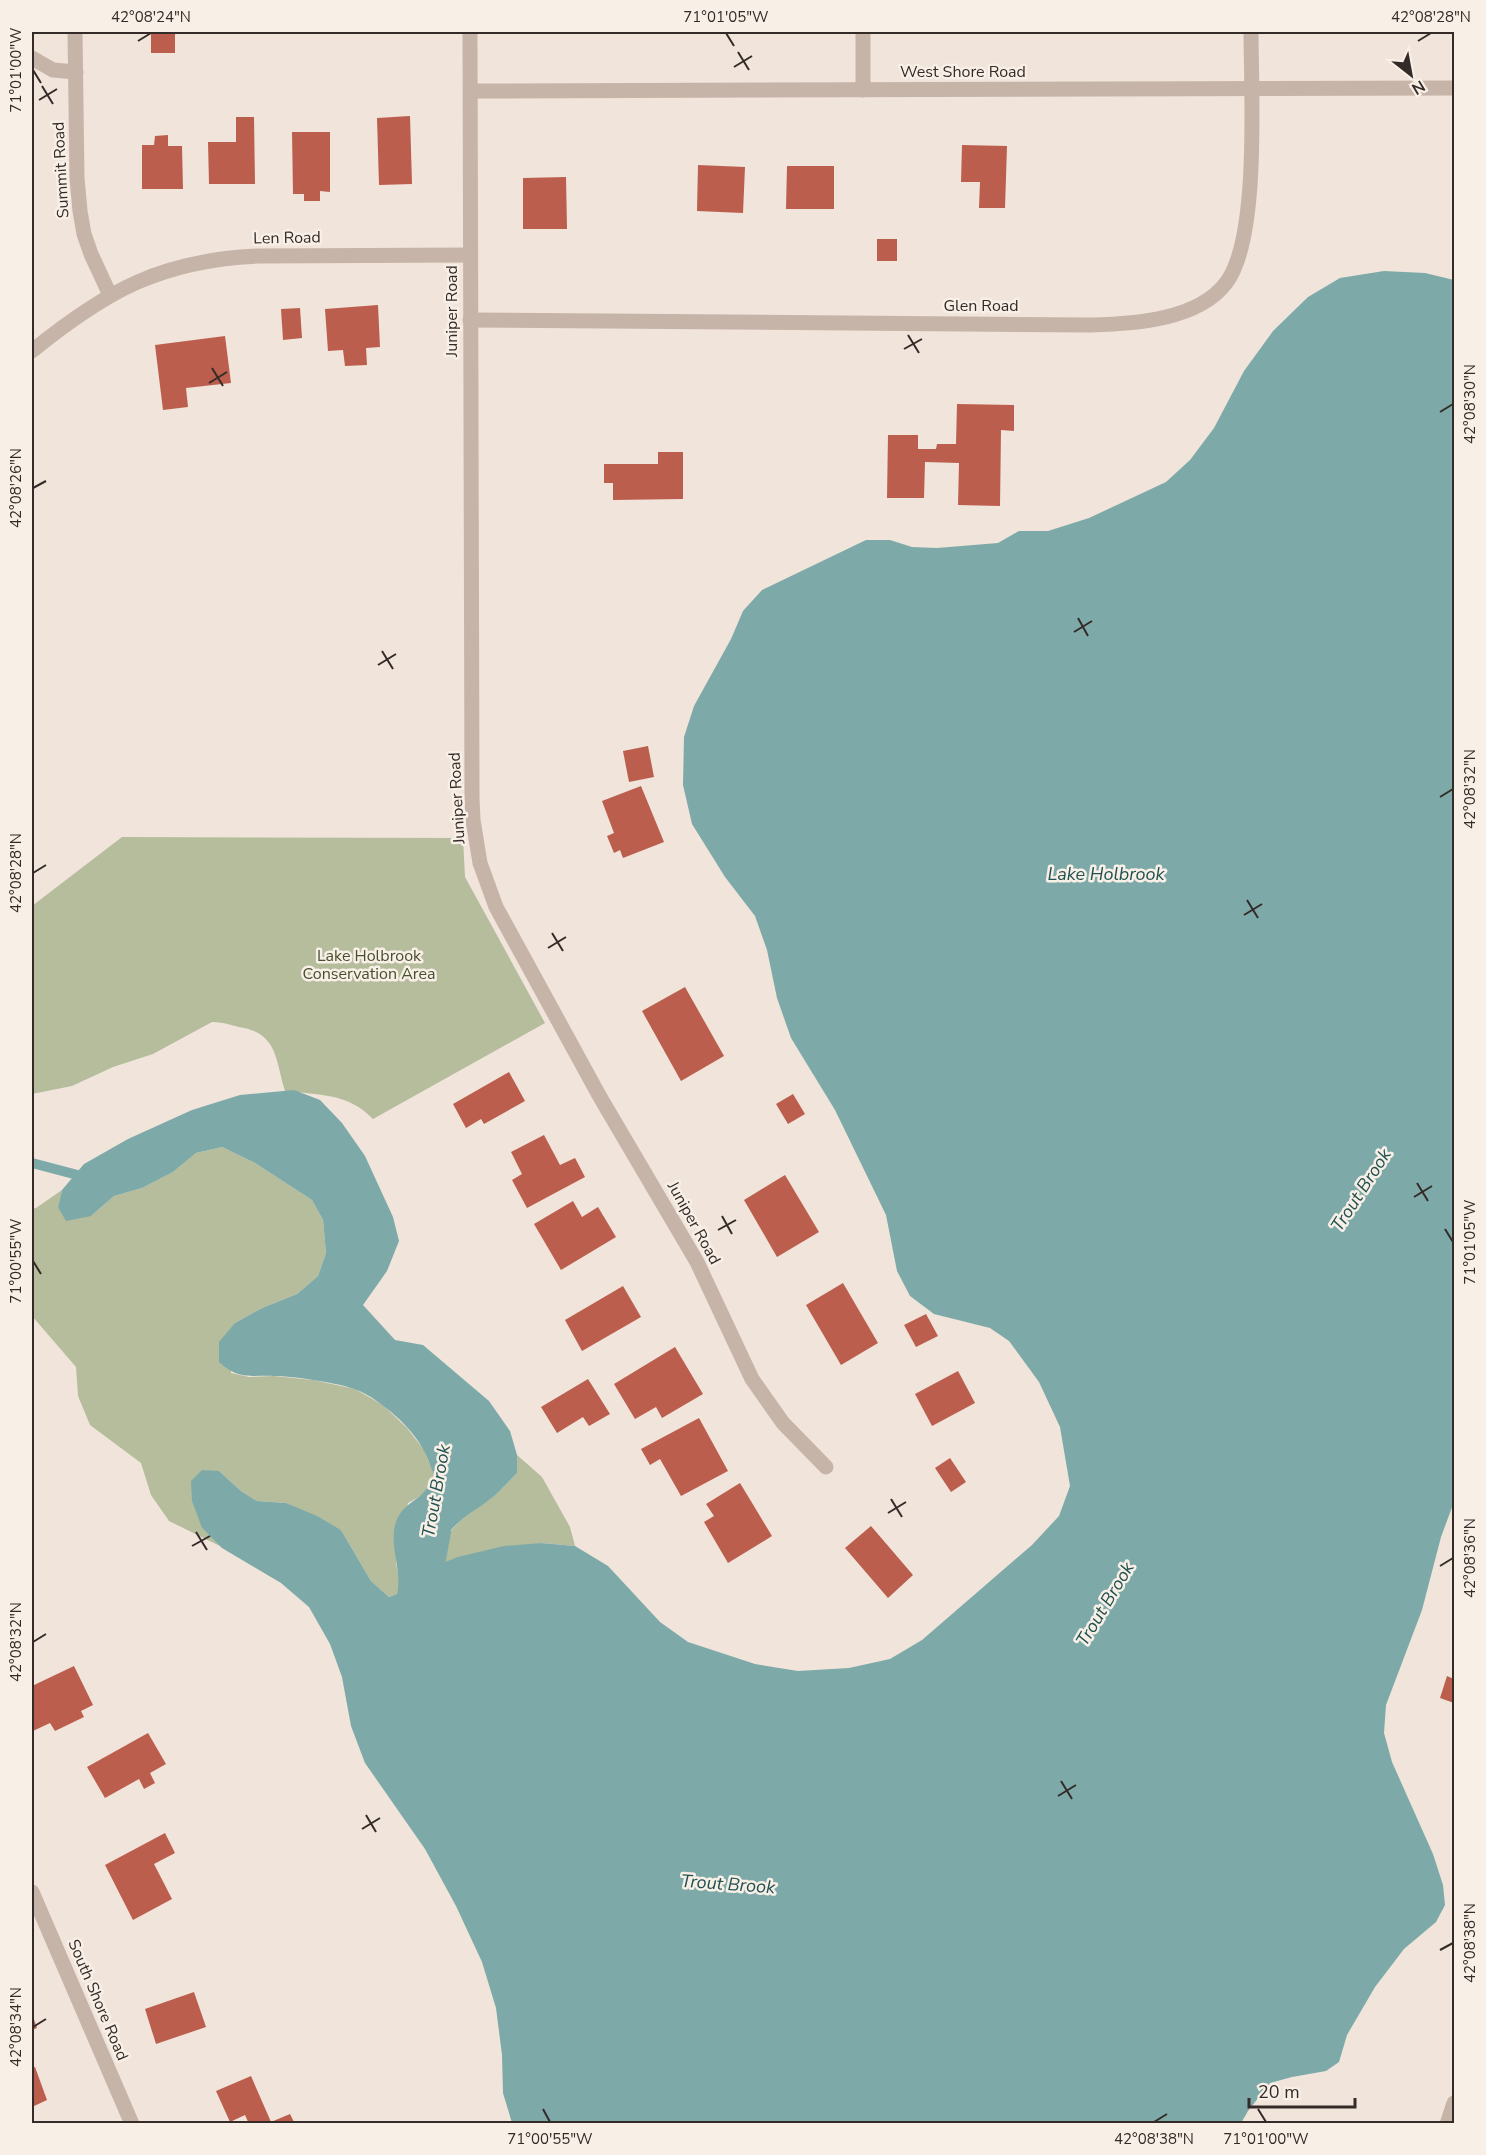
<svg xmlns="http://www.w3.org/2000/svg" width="1486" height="2155" font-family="'Nunito Sans',sans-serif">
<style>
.green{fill:#b5bd9d}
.water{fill:#7daaa8}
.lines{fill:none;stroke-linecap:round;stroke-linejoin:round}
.stream{stroke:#7daaa8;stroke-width:10}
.building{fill:#bc5e4d}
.street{stroke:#c7b4a8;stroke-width:15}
.ticks{fill:none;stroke:#342b28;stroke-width:2}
.labels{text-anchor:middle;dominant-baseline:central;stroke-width:5;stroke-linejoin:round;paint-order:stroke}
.street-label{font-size:16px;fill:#342b28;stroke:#f8efe7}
.park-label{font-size:16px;fill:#47502e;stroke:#f8efe7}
.water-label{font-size:18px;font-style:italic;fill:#215251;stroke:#f8efe7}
.neatline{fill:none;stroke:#342b28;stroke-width:2}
.ticks-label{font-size:15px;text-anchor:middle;fill:#342b28}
</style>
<rect width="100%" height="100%" fill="#f0e4db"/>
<g class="green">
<path d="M 122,837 L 463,838 L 465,877 L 545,1023 L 373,1119 C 348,1093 319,1095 285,1091 C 276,1063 278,1035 244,1028 C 233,1026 224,1022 212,1022 L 153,1054 L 113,1067 L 72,1086 L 32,1094 L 32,906 Z"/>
<polygon points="222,1147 255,1163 312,1200 323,1220 326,1253 318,1276 297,1294 262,1308 235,1323 231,1373 249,1377 274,1376 313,1380 355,1389 383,1405 407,1428 424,1450 435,1477 422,1495 408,1503 396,1563 400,1583 397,1594 389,1597 371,1581 341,1530 286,1503 257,1501 241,1491 219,1471 202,1528 222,1547 169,1521 151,1495 141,1463 90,1425 78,1396 76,1367 32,1316 32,1209 36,1208 62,1190 58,1207 91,1216 114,1196 142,1188 173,1172 196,1153"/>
<path d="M 517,1455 L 542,1477 L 570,1527 L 575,1546 L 541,1543 L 440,1564 C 443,1523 467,1519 493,1496 C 502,1489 509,1481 517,1473 Z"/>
</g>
<path class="water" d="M 1384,271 L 1425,273 L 1454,280 L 1454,1502 L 1441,1537 L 1422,1610 L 1386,1705 L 1384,1733 L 1392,1762 L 1433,1854 L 1443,1885 L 1445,1905 L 1436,1922 L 1404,1949 L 1375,1987 L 1347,2035 L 1339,2062 L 1326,2071 L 1292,2077 L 1270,2083 L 1248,2111 L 1241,2123 L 512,2123 L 503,2093 L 502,2055 L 496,2008 L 482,1962 L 456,1906 L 425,1849 L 365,1763 L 351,1726 L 342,1677 L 330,1644 L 309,1607 L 281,1583 L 222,1548 L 202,1528 L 192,1501 L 191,1481 L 202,1470 L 219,1471 L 241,1491 L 257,1501 L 286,1503 L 317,1516 L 341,1530 L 371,1581 L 389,1597 L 397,1594 C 403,1569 387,1544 397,1519 C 402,1508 411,1503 420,1496 C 426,1491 430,1483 435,1477 C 431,1469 429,1460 424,1451 C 413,1428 381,1400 357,1390 C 340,1383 293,1376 274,1376 C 249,1375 239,1380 219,1362 L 219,1342 L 235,1323 L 262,1308 L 297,1294 L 318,1276 L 326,1253 L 323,1220 L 312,1200 L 255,1163 L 222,1147 L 196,1153 L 173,1172 L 142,1188 L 114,1196 L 91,1216 L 66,1221 L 58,1207 L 62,1190 L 84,1164 L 128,1139 L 192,1110 L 240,1095 L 294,1090 L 320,1100 L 342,1123 L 365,1156 L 393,1217 L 399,1241 L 387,1271 L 363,1305 L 395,1340 L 423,1345 L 489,1401 L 510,1431 L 517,1455 L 517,1473 C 510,1480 502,1489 494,1496 C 468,1518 441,1524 440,1564 L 458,1557 L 504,1546 L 541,1543 L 575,1546 L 608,1566 L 660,1622 L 688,1642 L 755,1664 L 798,1671 L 849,1668 L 890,1659 L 922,1640 L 1032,1545 L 1059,1516 L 1070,1486 L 1060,1427 L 1039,1382 L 1009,1341 L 990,1328 L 934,1314 L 910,1296 L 897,1271 L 886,1215 L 835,1110 L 791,1038 L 777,998 L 767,950 L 755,916 L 725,877 L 692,824 L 683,785 L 684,737 L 694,706 L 731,639 L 743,611 L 762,590 L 866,540 L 890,540 L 912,547 L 937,548 L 998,543 L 1019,531 L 1048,531 L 1089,518 L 1166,482 L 1190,460 L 1214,428 L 1244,371 L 1273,331 L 1308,297 L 1340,278 Z"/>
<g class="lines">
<g class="stream">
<polyline points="32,1163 89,1178"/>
<polyline points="438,1576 446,1532"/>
</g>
</g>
<g class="building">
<rect x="151" y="32" width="24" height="21"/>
<polygon points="410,116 412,184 379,185 377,118"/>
<polygon points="236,117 254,117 255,184 209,184 208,142 236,142"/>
<polygon points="292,132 330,132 330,192 320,191 320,201 304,201 304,194 293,194"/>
<polygon points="168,135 168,146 182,146 183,189 142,189 142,145 154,145 155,136"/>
<polygon points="962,145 1007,146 1005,208 979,208 980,182 961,182"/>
<polygon points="698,165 745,167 743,213 697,211"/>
<polygon points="787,166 834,166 834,209 786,209"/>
<polygon points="566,177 567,229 523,229 523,178"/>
<rect x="877" y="239" width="20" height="22"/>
<polygon points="378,305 380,347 366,348 367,365 345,366 343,350 328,351 325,309"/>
<polygon points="300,308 302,338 283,340 281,309"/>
<polygon points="225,336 231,383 186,388 188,407 163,410 155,345"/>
<polygon points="957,404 1014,405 1014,431 1001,430 1000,506 958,505 959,463 925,462 924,498 887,498 888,435 918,435 918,449 936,449 937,444 956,444"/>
<polygon points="658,452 683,452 683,499 613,500 613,483 604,483 604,464 658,464"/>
<polygon points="648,746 654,777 629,782 623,751"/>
<polygon points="641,786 664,842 623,858 620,850 614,853 607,836 614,833 602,801"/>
<polygon points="685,987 724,1056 681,1081 642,1011"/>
<polygon points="509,1072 525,1101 484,1124 481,1119 466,1128 453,1104"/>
<polygon points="793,1094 805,1114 788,1124 776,1104"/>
<polygon points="544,1135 560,1165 575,1158 585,1177 527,1208 512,1180 522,1174 511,1152"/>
<polygon points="785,1175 819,1232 777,1257 744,1200"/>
<polygon points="573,1201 582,1217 598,1207 616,1237 561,1270 534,1224"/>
<polygon points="843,1283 878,1343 841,1365 806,1305"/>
<polygon points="623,1286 641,1317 582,1351 565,1320"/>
<polygon points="926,1314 938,1336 916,1347 904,1325"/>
<polygon points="675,1347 703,1394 662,1418 656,1407 635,1419 614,1384"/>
<polygon points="958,1371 975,1403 932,1426 915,1394"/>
<polygon points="588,1379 610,1414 589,1426 583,1417 557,1433 541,1407"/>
<polygon points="699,1418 728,1471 681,1496 660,1459 650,1465 641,1449"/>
<polygon points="950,1458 966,1482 951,1492 935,1468"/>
<polygon points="740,1483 772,1536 728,1563 704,1522 714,1516 706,1504"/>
<polygon points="871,1526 913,1575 888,1598 845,1548"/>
<polygon points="74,1666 93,1705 81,1711 84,1717 55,1731 50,1723 33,1731 32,1686"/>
<polygon points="1447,1676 1454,1679 1454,1703 1440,1698"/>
<polygon points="148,1733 166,1764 150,1773 155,1783 144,1789 139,1779 105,1798 87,1767"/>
<polygon points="165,1833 175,1853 154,1864 172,1899 133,1920 105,1865"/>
<polygon points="194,1992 206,2027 156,2044 145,2009"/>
<polygon points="32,2014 37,2028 32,2030"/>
<polygon points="35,2067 47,2100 32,2107 32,2068"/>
<polygon points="251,2076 271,2122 290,2114 295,2124 249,2124 245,2115 230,2122 216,2091"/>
</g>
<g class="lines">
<g class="street">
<polyline points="75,32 77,178 80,211 84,234 91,254 110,295"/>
<polyline points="470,32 472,798 473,820 480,863 496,907 600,1097 697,1262 752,1379 783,1423 826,1467"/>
<polyline points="863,32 863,90"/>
<polyline points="32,58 53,70 76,72"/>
<polyline points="471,91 1454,88"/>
<path d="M 470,320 L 1091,325 C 1134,324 1198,320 1226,283 C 1260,239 1251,89 1251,32"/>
<path d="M 32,351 C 106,291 161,260 259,256 L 470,255"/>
<polyline points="32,1892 132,2124"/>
<polyline points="1447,2124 1454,2103"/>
</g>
</g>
<path class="ticks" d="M 726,33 L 734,46M 138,41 L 151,33M 1418,41 L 1431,33M 738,52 L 749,70M 734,67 L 752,56M 33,70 L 41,83M 42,86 L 53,104M 39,100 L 57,89M 908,335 L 919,353M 904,349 L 922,339M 212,368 L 223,386M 209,383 L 227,372M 1440,412 L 1453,404M 33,488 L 46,481M 1078,618 L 1088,636M 1074,632 L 1092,621M 382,651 L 393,669M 378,665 L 396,654M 1440,797 L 1453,789M 33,873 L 46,865M 1247,900 L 1258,918M 1244,915 L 1262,904M 552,933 L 563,951M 548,948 L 566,937M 1417,1183 L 1428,1201M 1414,1197 L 1432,1186M 722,1216 L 732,1234M 1445,1229 L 1453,1242M 718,1230 L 736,1220M 33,1261 L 41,1274M 891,1499 L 902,1517M 888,1513 L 906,1502M 196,1532 L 207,1550M 192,1546 L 210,1536M 1440,1566 L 1453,1558M 33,1642 L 46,1634M 1061,1781 L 1072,1799M 1058,1796 L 1076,1785M 366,1815 L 376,1832M 362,1829 L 380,1818M 1440,1950 L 1453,1943M 33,2027 L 46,2019M 543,2109 L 550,2122M 1258,2109 L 1266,2122M 1154,2122 L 1167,2114"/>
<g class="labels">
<g class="street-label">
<text x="963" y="72">West Shore Road</text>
<text transform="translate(61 170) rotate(-93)">Summit Road</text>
<text transform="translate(287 238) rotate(-1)">Len Road</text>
<text x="981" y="306">Glen Road</text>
<text transform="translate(452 311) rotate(-90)">Juniper Road</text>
<text transform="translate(457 798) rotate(-93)">Juniper Road</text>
<text transform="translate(694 1223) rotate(61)">Juniper Road</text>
<text transform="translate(98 2000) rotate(67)">South Shore Road</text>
</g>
<g class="park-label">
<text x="369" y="956">Lake Holbrook<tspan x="369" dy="18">Conservation Area</tspan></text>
</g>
<g class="water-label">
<text x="1106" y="874">Lake Holbrook</text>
<text transform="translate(1361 1190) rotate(-57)">Trout Brook</text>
<text transform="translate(436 1491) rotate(-80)">Trout Brook</text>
<text transform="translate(1105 1604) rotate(-59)">Trout Brook</text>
<text transform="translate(728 1884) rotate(4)">Trout Brook</text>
</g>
</g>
<rect width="1486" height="2155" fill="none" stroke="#f8efe7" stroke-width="66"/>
<g transform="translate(1411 75) rotate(149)" stroke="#f8efe7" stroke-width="4.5" paint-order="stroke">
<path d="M0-4.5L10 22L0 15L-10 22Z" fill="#342b28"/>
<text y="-9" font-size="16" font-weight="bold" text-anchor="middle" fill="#342b28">N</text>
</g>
<path d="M1249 2098v9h106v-9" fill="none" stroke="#342b28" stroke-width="3"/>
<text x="1258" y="2098" font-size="18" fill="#342b28" stroke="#f8efe7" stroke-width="4.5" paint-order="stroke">20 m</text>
<rect x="33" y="33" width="1420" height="2089" class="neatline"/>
<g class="ticks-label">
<text x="151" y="22">42°08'24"N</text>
<text x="726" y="22">71°01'05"W</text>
<text x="1431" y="22">42°08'28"N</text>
<text transform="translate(16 70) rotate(-90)" y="5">71°01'00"W</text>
<text transform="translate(1470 404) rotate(-90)" y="5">42°08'30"N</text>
<text transform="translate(16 488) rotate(-90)" y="5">42°08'26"N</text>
<text transform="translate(1470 789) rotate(-90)" y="5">42°08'32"N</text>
<text transform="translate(16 873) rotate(-90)" y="5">42°08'28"N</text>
<text transform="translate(1470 1242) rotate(-90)" y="5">71°01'05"W</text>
<text transform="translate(16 1261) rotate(-90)" y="5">71°00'55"W</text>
<text transform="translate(1470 1558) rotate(-90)" y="5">42°08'36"N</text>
<text transform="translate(16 1642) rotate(-90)" y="5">42°08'32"N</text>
<text transform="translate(1470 1943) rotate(-90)" y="5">42°08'38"N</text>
<text transform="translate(16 2027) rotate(-90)" y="5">42°08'34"N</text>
<text x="550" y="2144">71°00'55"W</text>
<text x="1154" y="2144">42°08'38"N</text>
<text x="1266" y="2144">71°01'00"W</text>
</g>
</svg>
